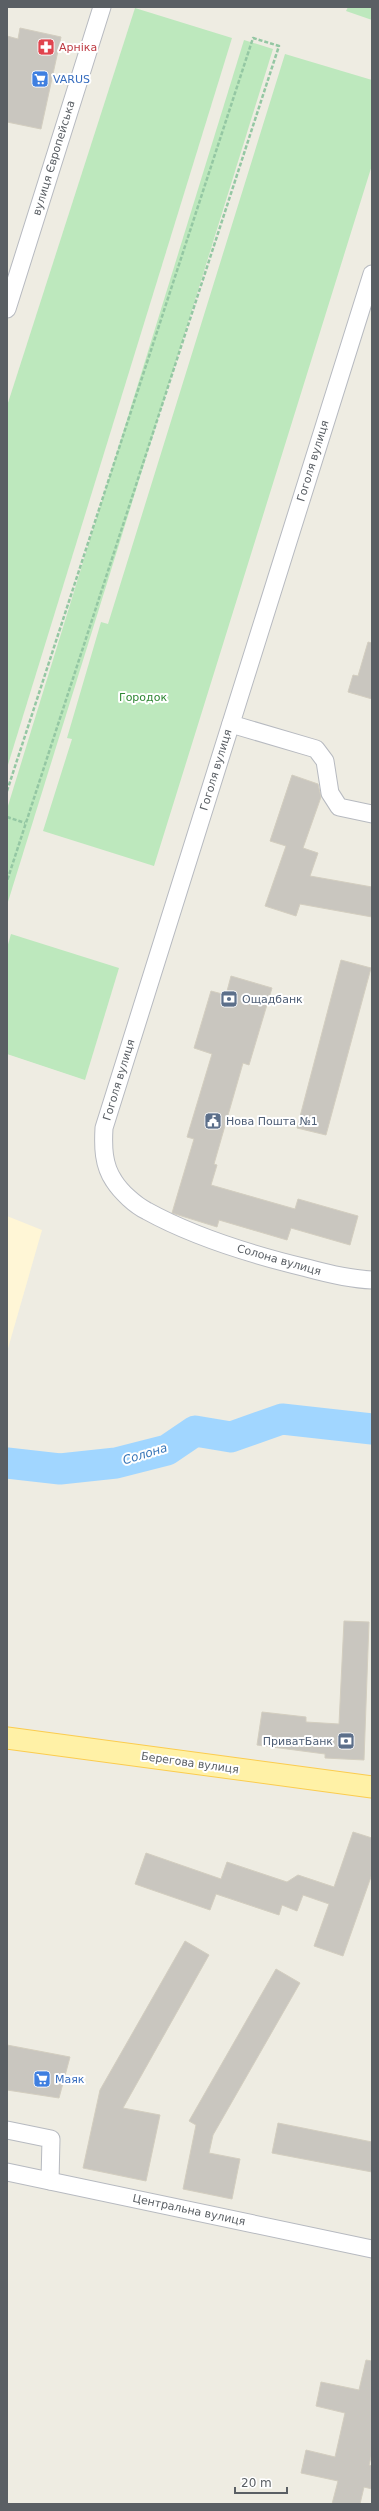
<svg xmlns="http://www.w3.org/2000/svg" width="379" height="2511" font-family="'DejaVu Sans',sans-serif">
<style>
.commercial{fill:#fff6d6}
.green{fill:#bde8bd}
.lines{fill:none;stroke-linecap:round;stroke-linejoin:round}
.river{stroke:#a1d6ff;stroke-width:31}
.building{fill:#c9c6bf;stroke:#d3cec0}
.minor-casing{stroke:#b7bac0;stroke-width:19}
.major-casing{stroke:#fbcc4f;stroke-width:23}
.path{stroke:#94c7a3;stroke-width:2.5;stroke-dasharray:4 2;stroke-linecap:butt}
.minor{stroke:#fff;stroke-width:17}
.major{stroke:#fff1a6;stroke-width:21}
.labels{text-anchor:middle;dominant-baseline:central;stroke-width:4;stroke-linejoin:round;paint-order:stroke}
.health-label{font-size:11px;fill:#be3a42;stroke:#fff;text-anchor:start}
.shop-label{font-size:11px;fill:#366cbe;stroke:#fff;text-anchor:start}
.street-label{font-size:11px;fill:#5a5f64;stroke:#fff}
.park-label{font-size:11px;fill:#2f8734;stroke:#fff}
.service-label{font-size:11px;fill:#4e5e75;stroke:#fff;text-anchor:start}
.water-label{font-size:12px;font-style:italic;fill:#3876b8;stroke:#fff}
</style>
<rect width="100%" height="100%" fill="#eeece2"/>
<polygon class="commercial" points="7,1216 42,1230 7,1352"/>
<g class="green">
<polygon points="348,7 372,7 372,20 346,11"/>
<polygon points="135,8 232,38 7,768 7,406"/>
<polygon points="244,40 273,49 7,905 7,809"/>
<polygon points="285,54 372,80 372,165 154,866 43,831 72,739 67,738 101,622 108,624"/>
<polygon points="11,934 119,968 85,1080 7,1054 7,948"/>
</g>
<g class="lines">
<polyline class="river" points="7,1463 60,1469 116,1463 167,1450 195,1431 231,1437 282,1419 372,1429"/>
</g>
<g class="building">
<polygon points="20,28 61,37 41,129 7,122 7,36 18,39"/>
<polygon points="368,642 372,643 372,699 348,692 353,675 358,676"/>
<polygon points="292,775 318,784 321,797 303,848 318,853 310,876 372,887 372,917 300,904 296,916 265,906 286,846 270,841"/>
<polygon points="341,960 371,968 326,1135 297,1128"/>
<polygon points="231,976 272,988 249,1065 243,1063 214,1164 217,1165 211,1185 295,1209 298,1199 358,1216 350,1245 291,1228 287,1240 219,1220 217,1227 172,1213 194,1139 187,1137 212,1054 194,1048 211,991 226,995"/>
<polygon points="344,1621 369,1622 364,1760 325,1758 325,1754 257,1745 262,1712 306,1717 306,1722 339,1724"/>
<polygon points="353,1832 372,1838 372,1874 343,1956 314,1946 329,1904 303,1895 297,1911 282,1905 279,1915 216,1894 210,1910 135,1884 146,1853 221,1879 227,1862 287,1882 298,1875 334,1887"/>
<polygon points="185,1941 209,1955 123,2108 160,2115 146,2181 83,2168 100,2090"/>
<polygon points="276,1969 300,1983 213,2135 209,2153 240,2159 232,2199 183,2189 196,2125 189,2121"/>
<polygon points="7,2045 70,2057 59,2098 7,2090"/>
<polygon points="278,2123 372,2142 372,2172 272,2153"/>
<polygon points="366,2360 372,2361 372,2453 369,2465 372,2466 372,2489 364,2487 360,2504 332,2504 338,2481 301,2473 306,2450 335,2457 345,2413 316,2406 321,2382 359,2390"/>
</g>
<g class="lines">
<g class="minor-casing">
<g id="minor">
<path d="M 372,274 L 104,1128 C 103,1146 103,1165 114,1181 C 121,1192 135,1205 147,1211 C 196,1238 253,1255 307,1268 C 329,1274 349,1279 372,1280"/>
<polyline points="7,309 102,7"/>
<polyline points="231,724 316,749 325,761 330,793 339,807 372,814"/>
<polyline points="7,2130 51,2139 50,2181"/>
<polyline points="7,2172 372,2249"/>
</g>
</g>
<g class="major-casing">
<polyline id="major" points="7,1738 372,1787"/>
</g>
<g class="path">
<polyline points="7,791 253,38 279,46 7,881"/>
<polyline points="7,817 25,823"/>
</g>
<use href="#minor" class="minor"/>
<use href="#major" class="major"/>
</g>
<defs>
<g id="pharmacy-square" transform="scale(0.9)"><rect x="-9" y="-9" width="18" height="18" rx="4" fill="#e0444e" stroke="#fff"/><path d="M-2-6h4v4h4v4h-4v4h-4v-4h-4v-4h4Z" fill="#fff"/></g>
<g id="supermarket-square" transform="scale(0.9)"><rect x="-9" y="-9" width="18" height="18" rx="4" fill="#3f7fe0" stroke="#fff"/><path d="M-6-5.5h2.5l.6 2H6L4.5 2H-2.5L-4.4-4H-6ZM-1.5 3.2a1.3 1.3 0 1 0 .1 0ZM3 3.2a1.3 1.3 0 1 0 .1 0Z" fill="#fff"/></g>
<g id="bank-square" transform="scale(0.9)"><rect x="-9" y="-9" width="18" height="18" rx="4" fill="#5c6f8a" stroke="#fff"/><path d="M-6-4H6V4H-6ZM0-2.3a2.3 2.3 0 1 0 0 4.6a2.3 2.3 0 1 0 0-4.6Z" fill="#fff"/></g>
<g id="civic-square" transform="scale(0.9)"><rect x="-9" y="-9" width="18" height="18" rx="4" fill="#5c6f8a" stroke="#fff"/><path d="M-.6-6.5H3V-4.5H.6V-3L4-1V1h2V6H-6V1h2V-1L-.6-3ZM-1.2 2.5V6h2.4V2.5Z" fill="#fff"/></g>
</defs>
<g fill-rule="evenodd">
<use href="#pharmacy-square" x="46" y="47"/>
<use href="#supermarket-square" x="40" y="79"/>
<use href="#bank-square" x="229" y="999"/>
<use href="#civic-square" x="213" y="1121"/>
<use href="#bank-square" x="346" y="1741"/>
<use href="#supermarket-square" x="42" y="2079"/>
</g>
<g class="labels">
<g class="health-label">
<text x="59" y="47">Арніка</text>
</g>
<g class="shop-label">
<text x="53" y="79">VARUS</text>
<text x="55" y="2079">Маяк</text>
</g>
<g class="street-label">
<text transform="translate(54 158) rotate(-73)">вулиця Європейська</text>
<text transform="translate(313 461) rotate(-73)">Гоголя вулиця</text>
<text transform="translate(216 770) rotate(-73)">Гоголя вулиця</text>
<text transform="translate(119 1080) rotate(-73)">Гоголя вулиця</text>
<text transform="translate(279 1260) rotate(16)">Солона вулиця</text>
<text transform="translate(190 1763) rotate(8)">Берегова вулиця</text>
<text transform="translate(189 2210) rotate(12)">Центральна вулиця</text>
</g>
<g class="park-label">
<text x="143" y="697">Городок</text>
</g>
<g class="service-label">
<text x="242" y="999">Ощадбанк</text>
<text x="226" y="1121">Нова Пошта №1</text>
<text x="333" y="1741" text-anchor="end">ПриватБанк</text>
</g>
<g class="water-label">
<text transform="translate(145 1454) rotate(-17)">Солона</text>
</g>
</g>
<rect width="379" height="2511" fill="none" stroke="#5a5f64" stroke-width="16"/>
<path d="M235 2487v6h52v-6" fill="none" stroke="#5a5f64" stroke-width="2"/>
<text x="241" y="2487" font-size="12" fill="#5a5f64" stroke="#ffffff" stroke-width="3" paint-order="stroke">20 m</text>
</svg>
